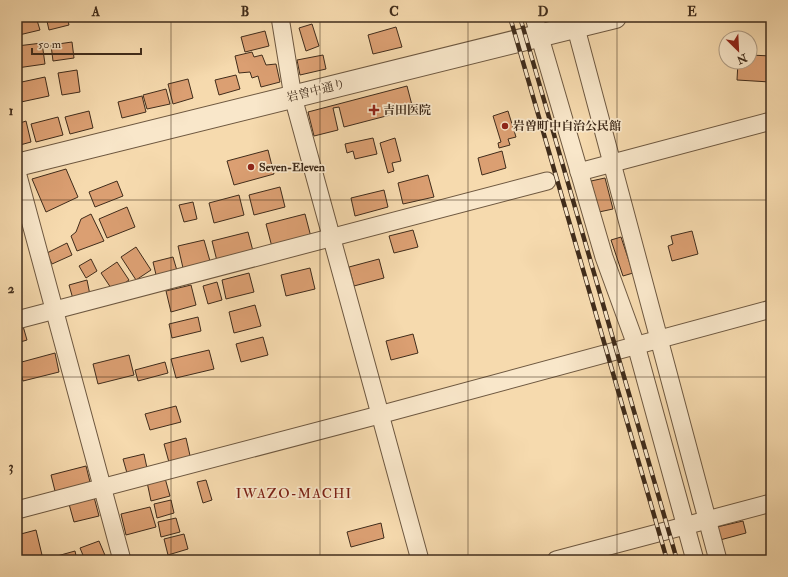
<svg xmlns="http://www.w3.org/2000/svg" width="788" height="577" font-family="'IM FELL Double Pica','Noto Serif JP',serif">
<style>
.building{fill:#db9f72;stroke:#402c1b}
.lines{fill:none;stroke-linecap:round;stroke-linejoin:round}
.minor-casing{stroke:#6e5840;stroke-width:19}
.tertiary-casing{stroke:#6e5840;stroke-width:24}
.minor{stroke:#f9e7ca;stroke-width:17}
.tertiary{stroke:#f9e7ca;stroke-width:22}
.rail-casing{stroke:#402c1b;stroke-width:4.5}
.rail{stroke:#f9e7ca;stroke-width:3;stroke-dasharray:9;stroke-linecap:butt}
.grid{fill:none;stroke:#402c1b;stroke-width:1;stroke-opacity:0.55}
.poi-dot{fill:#8f2418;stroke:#f9e7ca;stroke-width:1.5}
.labels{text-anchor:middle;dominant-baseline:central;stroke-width:3.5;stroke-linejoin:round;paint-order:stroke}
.street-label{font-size:12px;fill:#402c1b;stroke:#f9e7ca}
.poi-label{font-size:12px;font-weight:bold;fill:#402c1b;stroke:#f9e7ca;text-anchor:start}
.quarter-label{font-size:14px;letter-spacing:1px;fill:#7a1f14;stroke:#f9e7ca}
.neatline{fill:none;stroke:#402c1b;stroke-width:1.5}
.grid-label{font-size:13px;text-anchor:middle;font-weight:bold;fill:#402c1b}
</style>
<rect width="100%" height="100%" fill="#f6daae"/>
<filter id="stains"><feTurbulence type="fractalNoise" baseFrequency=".005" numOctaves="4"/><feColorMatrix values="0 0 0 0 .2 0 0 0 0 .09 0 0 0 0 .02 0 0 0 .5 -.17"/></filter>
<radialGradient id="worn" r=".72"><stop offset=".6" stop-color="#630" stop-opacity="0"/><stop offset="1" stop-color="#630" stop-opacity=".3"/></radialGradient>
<g class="building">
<polygon points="27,17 36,17 40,30 19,35 17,20"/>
<polygon points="46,17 67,17 69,25 49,30"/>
<polygon points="312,24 319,46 306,51 299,28"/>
<polygon points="396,27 402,47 373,54 368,35"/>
<polygon points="265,31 269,46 245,52 241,37"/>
<polygon points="72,42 74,58 53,61 51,45"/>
<polygon points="42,43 45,64 17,68 17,46"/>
<polygon points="252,52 254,57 262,55 266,65 276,64 280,82 261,87 258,76 252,78 250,72 239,73 235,56"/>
<polygon points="323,55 326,69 300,75 297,60"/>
<polygon points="750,55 771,56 770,82 737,80 738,62 750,62"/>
<polygon points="77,70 80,92 62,95 58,73"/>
<polygon points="236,75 240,89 219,95 215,80"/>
<polygon points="45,77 49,96 21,102 17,83"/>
<polygon points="188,79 193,98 173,104 168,84"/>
<polygon points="407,86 413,109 344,127 339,107 333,108 338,130 314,136 308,112"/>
<polygon points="166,89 170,104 147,109 143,95"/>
<polygon points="142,96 146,112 122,118 118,102"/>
<polygon points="89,111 93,128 70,134 65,117"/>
<polygon points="508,111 516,137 508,139 510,145 499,148 498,143 501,142 493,116"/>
<polygon points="58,117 63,135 36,142 31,124"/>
<polygon points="26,121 31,142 20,145 17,124"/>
<polygon points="373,138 377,154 355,159 353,151 347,153 345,144"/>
<polygon points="395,138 401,161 392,163 394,171 388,173 380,143"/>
<polygon points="268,150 274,174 234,185 227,161"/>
<polygon points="502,151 506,168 482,175 478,158"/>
<polygon points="66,169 78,197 46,212 32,179"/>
<polygon points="428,175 434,197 403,204 398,183"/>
<polygon points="605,178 613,209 599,212 591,181"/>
<polygon points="117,181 123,196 95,207 89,192"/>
<polygon points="280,187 285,207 254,215 249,195"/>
<polygon points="384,190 388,207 355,216 351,198"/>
<polygon points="239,195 244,215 214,223 209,203"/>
<polygon points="193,202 197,219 184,222 179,205"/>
<polygon points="127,207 135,227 107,238 99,219"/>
<polygon points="91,214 104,241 77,251 71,236 76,232 81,219"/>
<polygon points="305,214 311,237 272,247 266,224"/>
<polygon points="17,218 20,231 17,232"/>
<polygon points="413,230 418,247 394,253 389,236"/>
<polygon points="692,231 698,254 672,261 668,246 673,244 671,236"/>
<polygon points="248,232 253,251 217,261 212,241"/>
<polygon points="621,237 633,273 623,276 611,240"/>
<polygon points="204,240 210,261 183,268 178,246"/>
<polygon points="67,243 72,255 52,264 47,253"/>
<polygon points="136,247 151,270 136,280 121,257"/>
<polygon points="173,257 178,274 157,279 153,262"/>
<polygon points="91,259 97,271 86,278 79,266"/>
<polygon points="379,259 384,278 354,286 349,267"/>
<polygon points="117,262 129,280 113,291 101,273"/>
<polygon points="310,268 315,289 286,296 281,275"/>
<polygon points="249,273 254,292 226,299 222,280"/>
<polygon points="87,280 90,295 73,299 69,285"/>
<polygon points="217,282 222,300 208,304 203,286"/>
<polygon points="191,285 196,305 171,312 166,291"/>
<polygon points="255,305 261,326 234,333 229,312"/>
<polygon points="198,317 201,331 172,338 169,324"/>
<polygon points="23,326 27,340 17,343 17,328"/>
<polygon points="413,334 418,353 391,360 386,341"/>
<polygon points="263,337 268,355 241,362 236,344"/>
<polygon points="209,350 214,369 176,378 171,359"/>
<polygon points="55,353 59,372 23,381 18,363"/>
<polygon points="129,355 134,375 98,384 93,364"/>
<polygon points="165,362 168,373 138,381 135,370"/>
<polygon points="176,406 181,422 150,430 145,414"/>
<polygon points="186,438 191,460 170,466 164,444"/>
<polygon points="144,454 147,468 127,473 123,459"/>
<polygon points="771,463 771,479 767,464"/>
<polygon points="86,466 91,486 56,495 51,475"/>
<polygon points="165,478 170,496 151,501 147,482"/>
<polygon points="206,480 212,500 203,503 197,482"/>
<polygon points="94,497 99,516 74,522 69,504"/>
<polygon points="171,500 174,513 157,518 154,504"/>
<polygon points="150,507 156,527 126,535 121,514"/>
<polygon points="176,518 180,532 161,537 158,522"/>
<polygon points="743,521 746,533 720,540 717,527"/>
<polygon points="381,523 384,538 351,547 347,532"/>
<polygon points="36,530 42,555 20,560 17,548 17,535"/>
<polygon points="184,534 188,549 168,555 164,539"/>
<polygon points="99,541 107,560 85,560 80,548"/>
<polygon points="75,551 77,560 50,560 50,558"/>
</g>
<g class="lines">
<g class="minor-casing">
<g id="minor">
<polyline points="280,17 293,97 420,560"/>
<polyline points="534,17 604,257 636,345 695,560"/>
<polyline points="573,17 718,560"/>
<polyline points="17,172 122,560"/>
<polyline points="579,172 771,121"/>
<polyline points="17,320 547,181"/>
<polyline points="17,510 379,415 771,309"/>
<polyline points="556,560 771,503"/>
</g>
</g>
<g class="tertiary-casing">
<polyline id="tertiary" points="17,165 615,17"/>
</g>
<use href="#minor" class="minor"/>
<use href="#tertiary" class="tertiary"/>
<g class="rail-casing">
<g id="rail">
<polyline points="510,17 667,560"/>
<polyline points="520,17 677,560"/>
</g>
</g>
<use href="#rail" class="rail"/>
</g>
<path class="grid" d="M 171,17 L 171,560M 320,17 L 320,560M 468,17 L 468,560M 617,17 L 617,560M 17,200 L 771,200M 17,377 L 771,377"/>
<g class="poi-dot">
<path d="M372 104h4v4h4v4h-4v4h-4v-4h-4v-4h4z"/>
<circle cx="505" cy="126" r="4"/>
<circle cx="251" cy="167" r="4"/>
</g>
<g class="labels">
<g class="street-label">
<text transform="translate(316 91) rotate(-14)">岩曽中通り</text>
</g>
<g class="poi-label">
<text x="383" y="110">吉田医院</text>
<text x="513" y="126">岩曽町中自治公民館</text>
<text x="259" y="167">Seven-Eleven</text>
</g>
<g class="quarter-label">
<text x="294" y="493">IWAZO-MACHI</text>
</g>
</g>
<rect width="788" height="577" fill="none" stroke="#f6daae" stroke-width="44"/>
<g transform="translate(738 50) rotate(156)"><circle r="19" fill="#f9e7ca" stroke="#af9c84"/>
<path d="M0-3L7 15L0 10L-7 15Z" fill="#8f2418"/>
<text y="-6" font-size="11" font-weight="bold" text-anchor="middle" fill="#402c1b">N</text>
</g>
<path d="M32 48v6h109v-6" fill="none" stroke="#402c1b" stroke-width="2"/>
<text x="38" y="48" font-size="12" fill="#402c1b" stroke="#f9e7ca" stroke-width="3" paint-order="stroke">50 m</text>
<rect x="22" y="22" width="744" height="533" class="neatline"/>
<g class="grid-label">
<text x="96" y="16">A</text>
<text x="245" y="16">B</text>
<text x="394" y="16">C</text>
<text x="543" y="16">D</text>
<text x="692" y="16">E</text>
<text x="11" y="115">1</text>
<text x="11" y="293">2</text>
<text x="11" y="471">3</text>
</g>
<rect width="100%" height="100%" filter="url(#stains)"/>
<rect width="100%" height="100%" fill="url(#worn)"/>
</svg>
